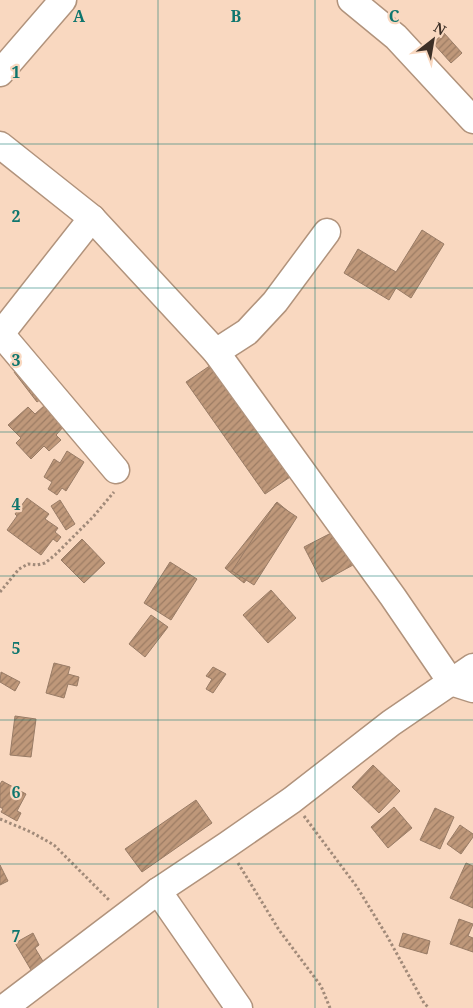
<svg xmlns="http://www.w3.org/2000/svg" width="473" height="1008" font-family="'Noto Serif',serif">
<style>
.building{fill:url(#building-hatch);stroke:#997c66}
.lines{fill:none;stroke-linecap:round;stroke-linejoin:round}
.minor-casing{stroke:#b1937c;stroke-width:29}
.path{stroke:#a18a79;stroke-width:3;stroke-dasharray:2.5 2.5;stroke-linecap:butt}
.minor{stroke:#fff;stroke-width:26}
.grid{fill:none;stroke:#0f766e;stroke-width:1;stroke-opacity:0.55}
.grid-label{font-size:16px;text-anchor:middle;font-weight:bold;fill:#0f766e;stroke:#f9d8c0;stroke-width:4.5;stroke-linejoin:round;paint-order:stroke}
</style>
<defs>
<pattern id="building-hatch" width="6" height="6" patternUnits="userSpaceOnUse" patternTransform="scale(1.25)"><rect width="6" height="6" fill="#bf987a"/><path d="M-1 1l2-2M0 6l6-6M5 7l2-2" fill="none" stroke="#9c7c64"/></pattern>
</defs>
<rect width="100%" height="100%" fill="#f9d8c0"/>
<g class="building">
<polygon points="444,33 462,53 451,63 433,43"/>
<polygon points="422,230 444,244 411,298 396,288 389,300 344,273 358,249 396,272"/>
<polygon points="214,363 293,475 265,494 186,382"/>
<polygon points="24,365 47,395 37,402 14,372"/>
<polygon points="45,405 65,425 56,435 61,440 49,451 44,446 31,459 16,443 21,438 8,425 28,407 35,414"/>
<polygon points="67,451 84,462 66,491 62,488 57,495 48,489 52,482 44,477 54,459 60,463"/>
<polygon points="27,498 49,514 45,519 58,528 55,532 61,537 57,542 53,539 41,555 7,530 17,516 15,514"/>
<polygon points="60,500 75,524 66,530 51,506"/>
<polygon points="277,502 295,517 244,583 225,568"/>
<polygon points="276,503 297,517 254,585 232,571"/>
<polygon points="335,531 353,565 322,582 304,547"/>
<polygon points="82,539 105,563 84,583 61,560"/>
<polygon points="170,562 197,579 171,620 144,603"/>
<polygon points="271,590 296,618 268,643 243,615"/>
<polygon points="151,615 168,627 145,657 129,644"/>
<polygon points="54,663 70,667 68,674 79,677 77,686 68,684 64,698 46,693"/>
<polygon points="213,667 226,674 213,693 206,689 212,679 206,676"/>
<polygon points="1,672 20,682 15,691 0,682"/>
<polygon points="15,716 36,719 31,757 10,755"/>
<polygon points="373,765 400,791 379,813 352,787"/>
<polygon points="2,781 26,794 17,811 21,813 17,821 1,812 3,809 0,807 0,784"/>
<polygon points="196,800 212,823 142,872 125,849"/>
<polygon points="394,807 412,828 388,848 371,827"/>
<polygon points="435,808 454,817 440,849 420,840"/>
<polygon points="460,825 473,834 473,837 461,854 447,844"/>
<polygon points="466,863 473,866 473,908 450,898"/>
<polygon points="0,865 8,881 0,885"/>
<polygon points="459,919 473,924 468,936 473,938 473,952 450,944"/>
<polygon points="33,933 39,945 35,948 44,963 31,970 15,943"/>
<polygon points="403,933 430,941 427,954 399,946"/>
</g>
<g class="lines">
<g class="minor-casing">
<g id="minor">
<polyline points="351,0 396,37 473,120"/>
<polyline points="0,73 63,0"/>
<polyline points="0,145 92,218 216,352 393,597 451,682 473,689"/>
<polyline points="1,334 116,470"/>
<polyline points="0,335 92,218"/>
<polyline points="216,352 247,332 275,302 327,232"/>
<polyline points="158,891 239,1008"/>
<polyline points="4,1008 158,891 227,845 292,800 391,723 473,667"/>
</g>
</g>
<g class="path">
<polyline points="0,592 19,569 28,564 37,565 45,563 55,555 93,517 114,492"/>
<polyline points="304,816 357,887 387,936 424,1003 429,1008"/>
<polyline points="0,819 31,832 54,845 110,901"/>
<polyline points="238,863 279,930 321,986 330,1008"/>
</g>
<use href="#minor" class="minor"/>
</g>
<path class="grid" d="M 158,0 L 158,1008M 315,0 L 315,1008M 0,144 L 473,144M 0,288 L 473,288M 0,432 L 473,432M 0,576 L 473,576M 0,720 L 473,720M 0,864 L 473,864"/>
<g class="grid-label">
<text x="79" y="22">A</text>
<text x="236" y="22">B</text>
<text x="394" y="22">C</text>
<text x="16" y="78">1</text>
<text x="16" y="222">2</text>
<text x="16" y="366">3</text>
<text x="16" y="510">4</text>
<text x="16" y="654">5</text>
<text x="16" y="798">6</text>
<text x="16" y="942">7</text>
</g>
<g transform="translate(433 40) rotate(31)" stroke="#f9d8c0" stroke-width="4" paint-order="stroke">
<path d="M0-4L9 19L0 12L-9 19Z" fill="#3d3027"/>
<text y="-8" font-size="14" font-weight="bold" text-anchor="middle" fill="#3d3027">N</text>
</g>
</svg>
